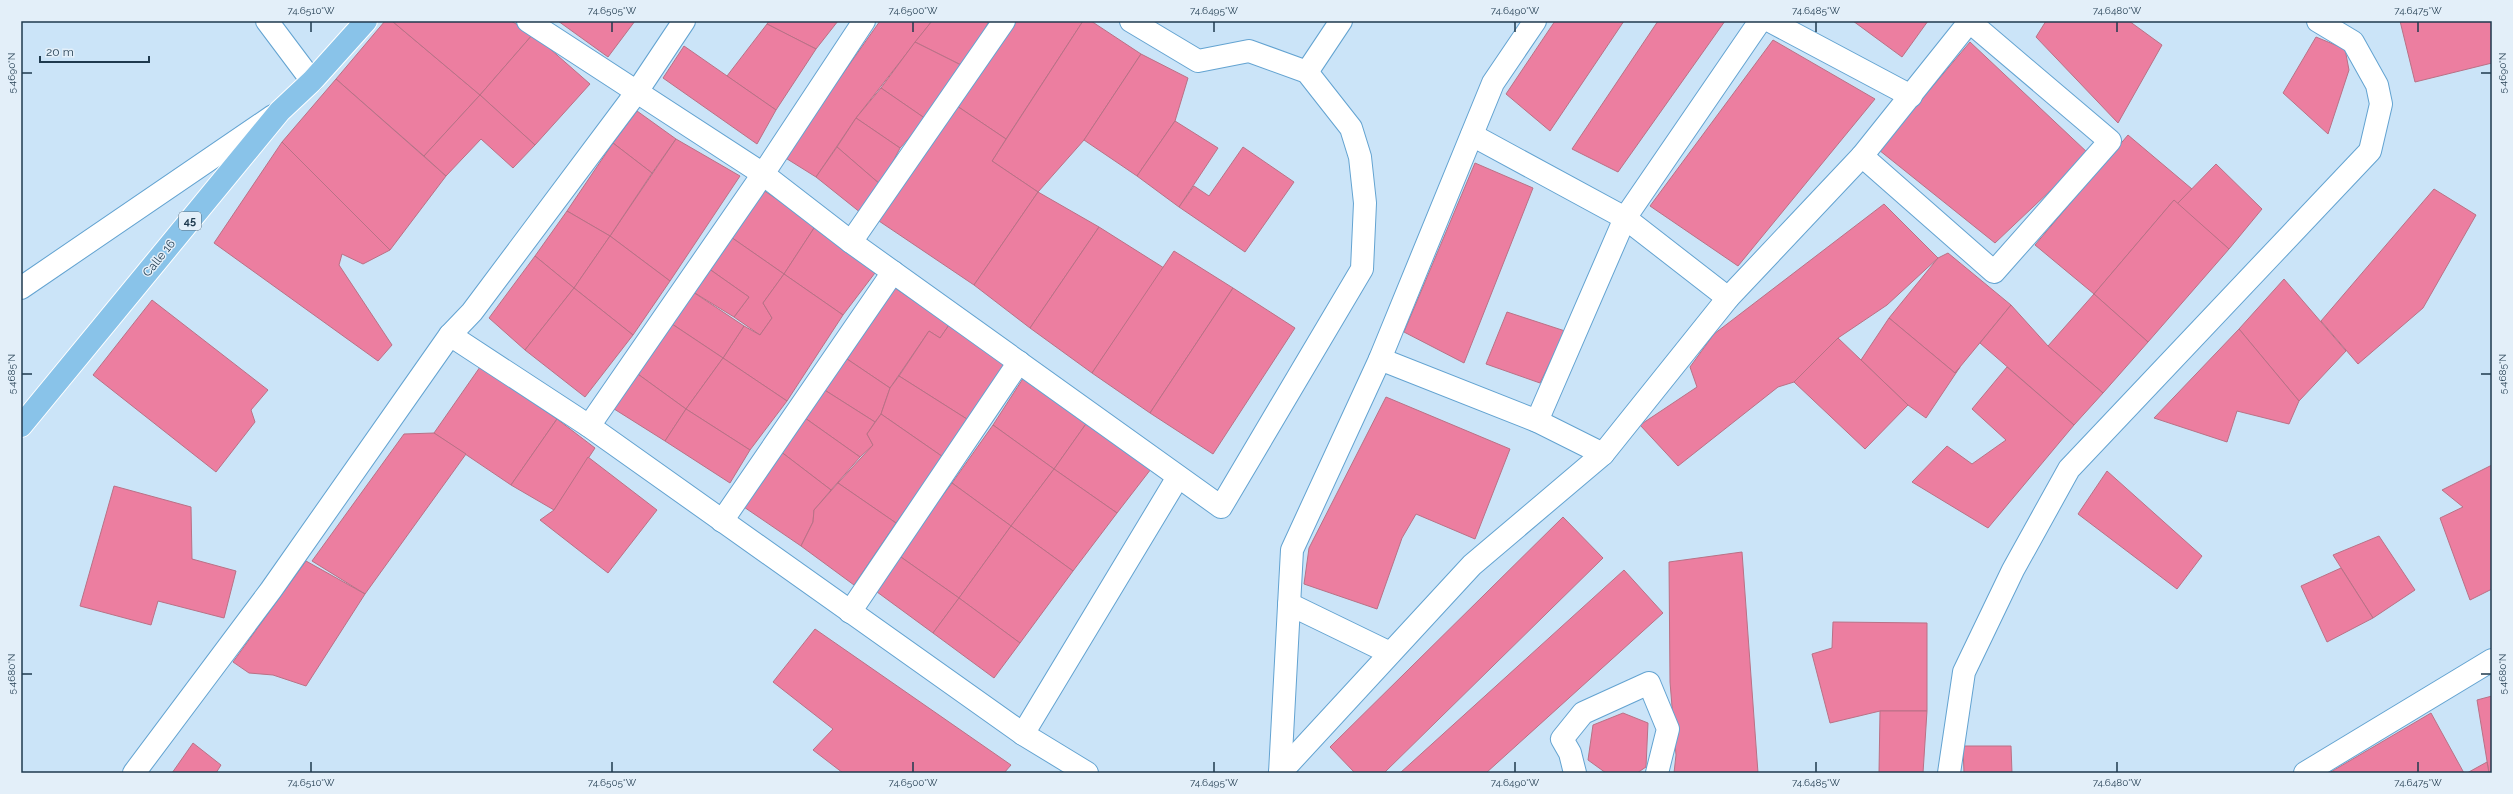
<svg xmlns="http://www.w3.org/2000/svg" width="2513" height="794" font-family="Raleway,sans-serif">
<style>
.building{fill:#ec7ea0;stroke:#b97186}
.lines{fill:none;stroke-linecap:round;stroke-linejoin:round}
.minor-casing{stroke:#63a3d1;stroke-width:24}
.primary-casing{stroke:#fff;stroke-width:24}
.minor{stroke:#fff;stroke-width:22}
.primary{stroke:#89c3e9;stroke-width:22}
.ticks{fill:none;stroke:#1f3a4e;stroke-width:1.5}
.labels{text-anchor:middle;dominant-baseline:central;stroke-width:3;stroke-linejoin:round;paint-order:stroke}
.shield{fill:#e3eff9;stroke:#5a7081;stroke-width:1}
.shield-label{font-size:11px;font-weight:bold;fill:#1f3a4e}
.street-label{font-size:12px;fill:#1f3a4e;stroke:#e3eff9}
.neatline{fill:none;stroke:#1f3a4e;stroke-width:1.5}
.ticks-label{font-size:10px;text-anchor:middle;fill:#1f3a4e}
</style>
<rect width="100%" height="100%" fill="#cbe4f8"/>
<g class="building">
<polygon points="385,21 392,21 480,95 424,156 336,79"/>
<polygon points="392,21 511,21 533,34 480,95"/>
<polygon points="558,21 635,21 608,57"/>
<polygon points="769,21 838,21 816,49 767,24"/>
<polygon points="880,21 932,21 856,118 816,177 784,157"/>
<polygon points="932,21 989,21 965,67 915,42"/>
<polygon points="1011,21 1083,21 1006,139 954,104"/>
<polygon points="1083,21 1091,21 1141,54 1084,140 1038,192 992,161"/>
<polygon points="1555,21 1624,21 1550,131 1506,94"/>
<polygon points="1725,21 1618,172 1572,149 1658,21"/>
<polygon points="1853,21 1928,21 1902,57"/>
<polygon points="2046,21 2129,21 2162,45 2118,123 2036,37"/>
<polygon points="2400,21 2492,21 2492,63 2415,82"/>
<polygon points="767,24 816,49 776,110 727,76"/>
<polygon points="533,34 590,84 535,145 480,95"/>
<polygon points="2316,37 2345,49 2349,70 2328,134 2283,93"/>
<polygon points="1773,40 1875,99 1738,266 1650,206"/>
<polygon points="915,42 965,67 926,119 881,88"/>
<polygon points="1970,42 2089,154 1995,243 1879,150"/>
<polygon points="684,46 776,110 757,144 663,78"/>
<polygon points="1141,54 1188,78 1175,121 1137,176 1084,140"/>
<polygon points="336,79 446,176 390,250 282,142"/>
<polygon points="881,88 926,119 900,148 856,118"/>
<polygon points="480,95 535,145 513,168 481,139 446,176 424,156"/>
<polygon points="954,104 1006,139 992,161 1038,192 974,285 876,219"/>
<polygon points="637,111 676,139 652,173 613,143"/>
<polygon points="856,118 900,148 881,185 837,147"/>
<polygon points="1175,121 1218,148 1179,207 1137,176"/>
<polygon points="2128,135 2192,189 2177,204 2174,200 2094,294 2035,245"/>
<polygon points="676,139 740,176 670,281 610,236"/>
<polygon points="282,142 390,250 363,264 342,254 339,265 392,345 378,361 214,243"/>
<polygon points="613,143 652,173 610,236 567,211"/>
<polygon points="837,147 881,185 861,213 816,177"/>
<polygon points="1243,147 1294,182 1245,252 1179,207 1194,186 1209,196"/>
<polygon points="1475,163 1533,188 1464,363 1404,332"/>
<polygon points="2216,164 2262,209 2229,249 2177,204"/>
<polygon points="2434,189 2476,215 2423,308 2358,364 2321,321"/>
<polygon points="763,190 816,225 784,274 728,235"/>
<polygon points="1038,192 1099,227 1030,328 974,285"/>
<polygon points="2174,200 2229,249 2148,342 2094,294"/>
<polygon points="1884,204 1938,258 1887,305 1838,338 1794,382 1778,387 1678,466 1640,425 1697,387 1690,367 1714,334"/>
<polygon points="567,211 610,236 574,288 535,256"/>
<polygon points="816,225 878,269 843,315 784,274"/>
<polygon points="1099,227 1164,268 1092,373 1030,328"/>
<polygon points="728,235 784,274 763,303 772,318 760,335 734,317 749,297 705,266"/>
<polygon points="610,236 670,281 633,335 574,288"/>
<polygon points="1174,251 1233,288 1150,413 1092,373"/>
<polygon points="1948,253 2011,305 1955,373 1889,318 1938,258"/>
<polygon points="535,256 574,288 525,350 489,318"/>
<polygon points="705,266 749,297 734,317 690,290"/>
<polygon points="784,274 843,315 787,401 723,358 744,326 760,335 772,318 763,303"/>
<polygon points="2284,279 2346,351 2299,401 2239,329"/>
<polygon points="574,288 633,335 585,397 525,350"/>
<polygon points="895,288 949,325 940,338 929,331 890,388 847,359"/>
<polygon points="1233,288 1295,328 1213,454 1150,413"/>
<polygon points="690,290 744,326 723,358 669,322"/>
<polygon points="2094,294 2148,342 2103,393 2048,346"/>
<polygon points="152,300 268,390 251,410 255,422 216,472 93,375"/>
<polygon points="2011,305 2048,346 2103,393 2074,425 1980,343"/>
<polygon points="1507,312 1565,331 1540,383 1486,364"/>
<polygon points="1889,318 1955,373 1960,367 1926,418 1908,405 1861,360"/>
<polygon points="669,322 723,358 686,409 635,372"/>
<polygon points="949,325 1007,362 970,421 899,376 929,331 940,338"/>
<polygon points="2239,329 2299,401 2289,424 2237,411 2227,442 2154,418"/>
<polygon points="1838,338 1908,405 1865,449 1794,382"/>
<polygon points="723,358 787,401 750,450 686,409"/>
<polygon points="847,359 890,388 881,414 875,422 823,389"/>
<polygon points="480,367 557,419 511,485 434,433"/>
<polygon points="2007,367 2074,425 1988,528 1912,482 1947,446 1972,464 2006,440 1972,409"/>
<polygon points="635,372 686,409 665,441 611,407"/>
<polygon points="899,376 970,421 943,457 881,414 890,388"/>
<polygon points="1024,377 1088,421 1054,469 993,425"/>
<polygon points="823,389 875,422 867,434 873,445 860,457 805,418"/>
<polygon points="1386,397 1510,449 1475,539 1416,514 1402,538 1377,609 1304,584 1309,548"/>
<polygon points="686,409 750,450 730,483 665,441"/>
<polygon points="881,414 943,457 896,523 838,483 873,445 867,434"/>
<polygon points="805,418 860,457 831,490 780,451"/>
<polygon points="557,419 595,448 554,510 511,485"/>
<polygon points="1088,421 1151,469 1117,513 1054,469"/>
<polygon points="993,425 1054,469 1011,526 952,483"/>
<polygon points="434,433 466,454 365,594 312,561 404,434"/>
<polygon points="780,451 831,490 814,510 813,522 801,546 741,505"/>
<polygon points="588,457 657,510 608,573 540,520 554,510"/>
<polygon points="2492,465 2492,589 2470,600 2440,518 2463,507 2442,490"/>
<polygon points="1054,469 1117,513 1073,571 1011,526"/>
<polygon points="2107,471 2202,556 2177,589 2078,514"/>
<polygon points="838,483 896,523 854,585 801,546 813,522 814,510"/>
<polygon points="952,483 1011,526 959,598 898,555"/>
<polygon points="114,486 191,507 192,559 236,571 224,618 158,601 151,625 80,606"/>
<polygon points="1563,517 1603,558 1384,773 1355,773 1330,747"/>
<polygon points="1011,526 1073,571 1020,643 959,598"/>
<polygon points="2379,536 2415,590 2373,618 2333,555"/>
<polygon points="1742,552 1758,773 1674,773 1676,755 1670,682 1669,562"/>
<polygon points="898,555 959,598 933,633 873,589"/>
<polygon points="306,561 365,594 306,686 273,675 249,673 233,662"/>
<polygon points="2341,568 2373,618 2327,642 2301,586"/>
<polygon points="1624,570 1663,613 1486,773 1400,773"/>
<polygon points="959,598 1020,643 994,678 933,633"/>
<polygon points="1833,622 1927,623 1927,711 1880,711 1830,723 1812,654 1832,648"/>
<polygon points="815,629 1011,765 1004,773 843,773 813,750 833,729 773,682"/>
<polygon points="2492,696 2492,773 2489,773 2477,700"/>
<polygon points="1880,711 1927,711 1923,773 1879,773"/>
<polygon points="1623,713 1648,723 1646,767 1637,773 1606,773 1588,760 1593,725"/>
<polygon points="2431,713 2464,773 2329,773"/>
<polygon points="193,743 221,765 216,773 172,773"/>
<polygon points="1963,746 2011,746 2012,773 1964,773"/>
<polygon points="2487,762 2489,773 2467,773"/>
</g>
<g class="lines">
<g class="minor-casing">
<g id="minor">
<polyline points="267,21 312,81"/>
<polyline points="528,21 763,174 851,242 1221,507 1362,269 1365,203 1360,157 1351,128 1307,72 1249,51 1198,61 1131,21"/>
<polyline points="684,21 636,93 472,312 450,335 589,426 1023,734 1087,773"/>
<polyline points="1770,21 1911,96"/>
<polyline points="1307,72 1341,21"/>
<polyline points="1472,135 1625,218 1728,298"/>
<polyline points="1862,156 1994,272 2110,141 1970,22"/>
<polyline points="851,242 1004,21"/>
<polyline points="21,288 273,116"/>
<polyline points="1380,359 1537,421 1603,454"/>
<polyline points="1537,421 1625,218 1760,21"/>
<polyline points="589,426 763,174 864,21"/>
<polyline points="722,521 893,272"/>
<polyline points="1289,604 1390,653"/>
<polyline points="850,612 1019,362"/>
<polyline points="1023,734 1178,477"/>
<polyline points="134,773 271,590 450,335"/>
<polyline points="1280,773 1472,565 1603,454 1728,298 1862,156 1970,21"/>
<polyline points="1280,773 1292,550 1380,359 1493,83 1535,21"/>
<polyline points="1575,773 1570,753 1562,739 1583,713 1649,683 1668,729 1657,773"/>
<polyline points="1949,773 1964,672 2013,570 2069,469 2370,151 2381,104 2377,85 2353,42 2318,21"/>
<polyline points="2305,773 2492,660"/>
</g>
</g>
<g class="primary-casing">
<polyline id="primary" points="21,426 280,111 312,81 366,21"/>
</g>
<use href="#minor" class="minor"/>
<use href="#primary" class="primary"/>
</g>
<path class="ticks" d="M 311,22 L 311,32M 612,22 L 612,32M 913,22 L 913,32M 1214,22 L 1214,32M 1515,22 L 1515,32M 1816,22 L 1816,32M 2117,22 L 2117,32M 2418,22 L 2418,32M 22,73 L 32,73M 2481,73 L 2491,73M 22,374 L 32,374M 2481,374 L 2491,374M 22,674 L 32,674M 2481,674 L 2491,674M 311,762 L 311,772M 612,762 L 612,772M 913,762 L 913,772M 1214,762 L 1214,772M 1515,762 L 1515,772M 1816,762 L 1816,772M 2117,762 L 2117,772M 2418,762 L 2418,772"/>
<g class="labels">
<rect class="shield" x="179" y="212" width="22" height="18" rx="3"/>
<g class="shield-label">
<text x="190" y="221">45</text>
</g>
<g class="street-label">
<text transform="translate(159 258) rotate(-51)">Calle 16</text>
</g>
</g>
<rect width="2513" height="794" fill="none" stroke="#e3eff9" stroke-width="44"/>
<path d="M40 56v6h109v-6" fill="none" stroke="#1f3a4e" stroke-width="2"/>
<text x="46" y="56" font-size="12" fill="#1f3a4e" stroke="#e3eff9" stroke-width="3" paint-order="stroke">20 m</text>
<rect x="22" y="22" width="2469" height="750" class="neatline"/>
<g class="ticks-label">
<text x="311" y="14">74.6510°W</text>
<text x="612" y="14">74.6505°W</text>
<text x="913" y="14">74.6500°W</text>
<text x="1214" y="14">74.6495°W</text>
<text x="1515" y="14">74.6490°W</text>
<text x="1816" y="14">74.6485°W</text>
<text x="2117" y="14">74.6480°W</text>
<text x="2418" y="14">74.6475°W</text>
<text transform="translate(11 73) rotate(-90)" y="4">5.4690°N</text>
<text transform="translate(2502 73) rotate(-90)" y="4">5.4690°N</text>
<text transform="translate(11 374) rotate(-90)" y="4">5.4685°N</text>
<text transform="translate(2502 374) rotate(-90)" y="4">5.4685°N</text>
<text transform="translate(11 674) rotate(-90)" y="4">5.4680°N</text>
<text transform="translate(2502 674) rotate(-90)" y="4">5.4680°N</text>
<text x="311" y="786">74.6510°W</text>
<text x="612" y="786">74.6505°W</text>
<text x="913" y="786">74.6500°W</text>
<text x="1214" y="786">74.6495°W</text>
<text x="1515" y="786">74.6490°W</text>
<text x="1816" y="786">74.6485°W</text>
<text x="2117" y="786">74.6480°W</text>
<text x="2418" y="786">74.6475°W</text>
</g>
</svg>
